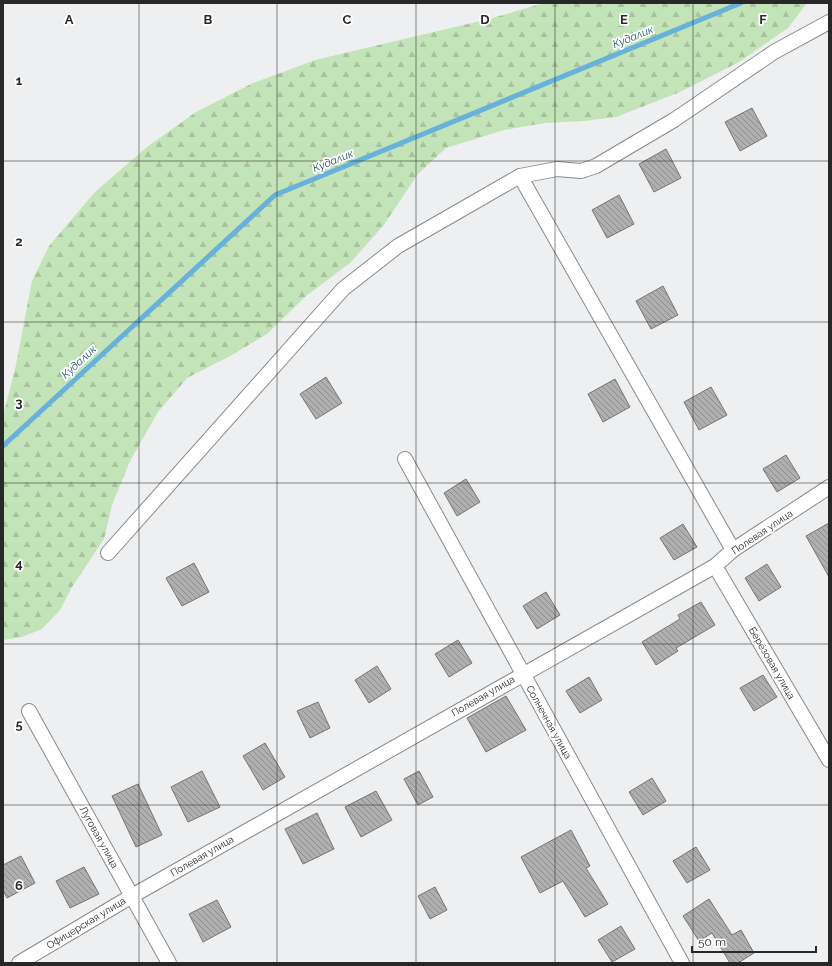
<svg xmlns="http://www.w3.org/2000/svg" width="832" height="966" font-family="Raleway,sans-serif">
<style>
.forest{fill:url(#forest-firs)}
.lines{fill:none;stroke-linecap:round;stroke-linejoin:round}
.stream{stroke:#67b1db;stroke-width:5}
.building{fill:url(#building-back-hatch);stroke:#767574}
.minor-casing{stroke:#898a8b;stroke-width:16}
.minor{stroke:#fff;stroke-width:14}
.grid{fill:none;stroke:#282829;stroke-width:1;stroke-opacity:0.55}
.labels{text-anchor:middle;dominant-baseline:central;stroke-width:3.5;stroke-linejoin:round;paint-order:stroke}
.street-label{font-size:10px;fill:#282829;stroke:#fff}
.water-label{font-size:11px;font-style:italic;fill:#18526f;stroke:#fff}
.grid-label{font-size:13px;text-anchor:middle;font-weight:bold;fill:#282829;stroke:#fff;stroke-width:3.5;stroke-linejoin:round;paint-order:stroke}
</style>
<defs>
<pattern id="forest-firs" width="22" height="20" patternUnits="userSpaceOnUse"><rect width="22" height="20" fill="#c3e4b8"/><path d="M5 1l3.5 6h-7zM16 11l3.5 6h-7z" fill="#a8c49e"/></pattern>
<pattern id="building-back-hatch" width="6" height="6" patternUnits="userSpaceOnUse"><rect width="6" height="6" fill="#b0afae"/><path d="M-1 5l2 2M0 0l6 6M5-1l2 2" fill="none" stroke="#8f8e8e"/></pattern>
</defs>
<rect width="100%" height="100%" fill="#eeeff0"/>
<polygon class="forest" points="544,3 807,3 788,28 739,62 680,92 616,117 584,121 545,123 504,130 446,148 418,174 383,226 350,263 306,296 267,334 230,356 187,378 158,412 130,461 112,505 104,539 72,587 60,610 42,629 22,637 3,640 3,416 16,365 32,281 49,246 95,192 147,147 196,112 253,83 315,60 489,19"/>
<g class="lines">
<polyline class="stream" points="3,446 275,195 741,3"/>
</g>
<g class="building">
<polygon points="752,108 767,136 740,151 725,122"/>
<polygon points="666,149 681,178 654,192 639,164"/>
<polygon points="619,195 634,224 607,238 592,210"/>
<polygon points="663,286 678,315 651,329 636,301"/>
<polygon points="326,377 342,403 316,419 300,394"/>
<polygon points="615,379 630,407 603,422 588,394"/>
<polygon points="711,387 727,415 699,430 684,402"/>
<polygon points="786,455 800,478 777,492 763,469"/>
<polygon points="466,479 480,502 457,516 444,493"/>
<polygon points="829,523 829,577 806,536"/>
<polygon points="683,524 697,547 674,560 660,538"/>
<polygon points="194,563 209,592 182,606 166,578"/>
<polygon points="767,564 781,587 759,601 745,578"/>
<polygon points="546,592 560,615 537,629 523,606"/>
<polygon points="701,602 715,625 676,648 678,651 656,665 642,642 680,619 678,615"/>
<polygon points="458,640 472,663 449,677 435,654"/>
<polygon points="377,666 391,689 369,703 355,680"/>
<polygon points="763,675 777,697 754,711 740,688"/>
<polygon points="589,677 602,700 580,713 566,691"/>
<polygon points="506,696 526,730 486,752 467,718"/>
<polygon points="318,702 330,728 310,738 297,711"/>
<polygon points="265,743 285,777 263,790 243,756"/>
<polygon points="202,771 220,807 188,822 171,787"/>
<polygon points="419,771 433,797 418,805 404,779"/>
<polygon points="652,778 666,801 643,815 629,792"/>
<polygon points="138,784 162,835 136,847 112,796"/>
<polygon points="376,791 392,820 361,837 345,807"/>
<polygon points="317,813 334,849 303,864 285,829"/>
<polygon points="571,830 590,866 586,868 608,904 585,917 563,881 540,893 521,857"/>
<polygon points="696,847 710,870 687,883 673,861"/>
<polygon points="21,856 35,883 7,898 3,890 3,865"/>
<polygon points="84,867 99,894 70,908 56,881"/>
<polygon points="435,887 447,910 430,919 418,896"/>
<polygon points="709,899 732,935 741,930 754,953 738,963 730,963 712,933 699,941 683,916"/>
<polygon points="217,900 231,927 203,942 189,914"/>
<polygon points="621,926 635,949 612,962 598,940"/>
</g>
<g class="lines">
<g class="minor-casing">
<g id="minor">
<polyline points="520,176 733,550"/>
<polyline points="405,459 682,963"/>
<polyline points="108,553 343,289 398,246 520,176 557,169 581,171 596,166 674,120 774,52 829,22"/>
<polyline points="715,566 829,760"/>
<polyline points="29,711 169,963"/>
<polyline points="19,963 132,896 715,566 733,550 829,487"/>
</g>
</g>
<use href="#minor" class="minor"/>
</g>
<path class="grid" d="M 139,3 L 139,963M 277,3 L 277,963M 416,3 L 416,963M 555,3 L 555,963M 693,3 L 693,963M 3,161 L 829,161M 3,322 L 829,322M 3,483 L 829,483M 3,644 L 829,644M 3,805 L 829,805"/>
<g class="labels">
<g class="street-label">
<text transform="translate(762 532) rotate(-34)">Полевая улица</text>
<text transform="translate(772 663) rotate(60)">Берёзовая улица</text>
<text transform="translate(483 696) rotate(-30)">Полевая улица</text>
<text transform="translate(549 722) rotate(61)">Солнечная улица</text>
<text transform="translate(99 837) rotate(61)">Луговая улица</text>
<text transform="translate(202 856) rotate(-30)">Полевая улица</text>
<text transform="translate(86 923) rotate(-31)">Офицерская улица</text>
</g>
<g class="water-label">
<text transform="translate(633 37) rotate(-22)">Кудалик</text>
<text transform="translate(333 161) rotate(-22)">Кудалик</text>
<text transform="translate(79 362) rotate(-43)">Кудалик</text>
</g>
</g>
<g class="grid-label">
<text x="69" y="24">A</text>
<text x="208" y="24">B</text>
<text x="347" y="24">C</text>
<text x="485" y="24">D</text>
<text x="624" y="24">E</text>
<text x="763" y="24">F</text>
<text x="19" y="85">1</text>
<text x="19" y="246">2</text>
<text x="19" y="407">3</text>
<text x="19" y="568">4</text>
<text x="19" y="729">5</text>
<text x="19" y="890">6</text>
</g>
<rect width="832" height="966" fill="none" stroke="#282829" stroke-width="8"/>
<path d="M692 946v6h124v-6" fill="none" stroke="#282829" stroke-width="2"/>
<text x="698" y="946" font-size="12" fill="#282829" stroke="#ffffff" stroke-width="3" paint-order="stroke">50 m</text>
</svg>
